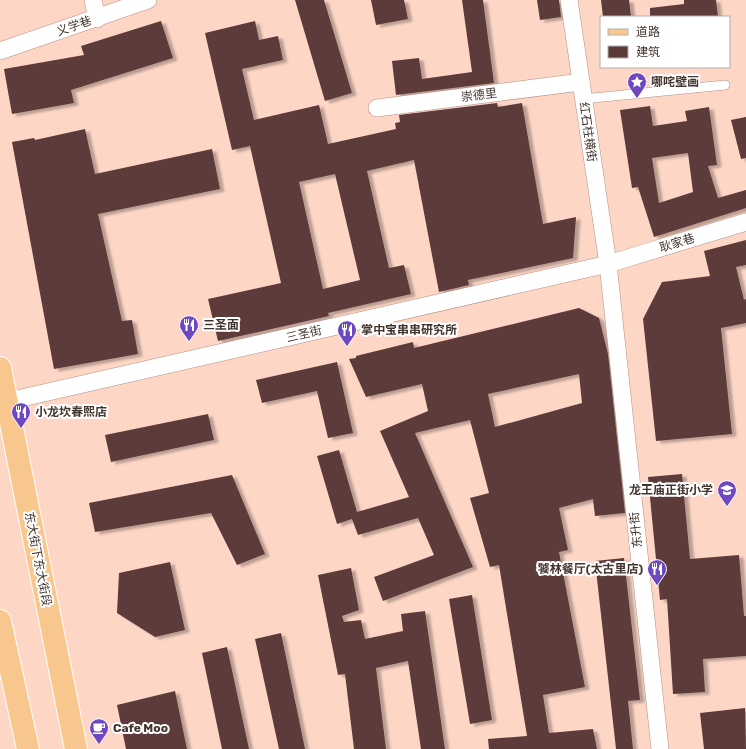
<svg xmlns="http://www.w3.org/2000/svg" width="746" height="749" font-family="Rubik,'Noto Sans SC',sans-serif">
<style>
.building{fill:#5d3a3a;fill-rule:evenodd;filter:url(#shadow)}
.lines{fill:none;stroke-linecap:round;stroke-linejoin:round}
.service-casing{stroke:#b48f80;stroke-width:10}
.minor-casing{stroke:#b48f80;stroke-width:18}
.primary-casing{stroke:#fff;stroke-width:24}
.service{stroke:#fff;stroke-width:9}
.minor{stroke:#fff;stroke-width:17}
.primary{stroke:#f8c78e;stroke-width:22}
.labels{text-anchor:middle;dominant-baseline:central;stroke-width:4;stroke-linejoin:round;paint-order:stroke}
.street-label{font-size:12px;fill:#43342d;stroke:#fff}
.poi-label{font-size:12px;font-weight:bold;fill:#43342d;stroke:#fff;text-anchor:start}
</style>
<defs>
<filter id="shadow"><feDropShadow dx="4.5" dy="2.5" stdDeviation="1" flood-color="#0004"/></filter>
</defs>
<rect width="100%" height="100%" fill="#fed6c6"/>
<g class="building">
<polygon points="295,0 324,0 352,93 325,101"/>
<polygon points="371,0 404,0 408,19 376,25"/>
<polygon points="462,0 483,0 494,83 396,95 392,61 419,58 422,79 472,72"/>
<polygon points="537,0 559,0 561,17 540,20"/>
<polygon points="601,0 629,0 631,17 603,17"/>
<polygon points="684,0 716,0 718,17 650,17 650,8 684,4"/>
<polygon points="161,21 173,58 71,90 74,103 12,114 4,69 84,55 81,46"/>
<path d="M 255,21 L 259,40 L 278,36 L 283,60 L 242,69 L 254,120 L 319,105 L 328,144 L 396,129 L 395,123 L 400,122 L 399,115 L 497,103 L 498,107 L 522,103 L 543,224 L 576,217 L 573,258 L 468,280 L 469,285 L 439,292 L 414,160 L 367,171 L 389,268 L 404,265 L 411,294 L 328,313 L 329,316 L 218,341 L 208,299 L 281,283 L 250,146 L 232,150 L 205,33 ZM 335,174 L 360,280 L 323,289 L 299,182 Z"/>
<path d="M 650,106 L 653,126 L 687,121 L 685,111 L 709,107 L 717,165 L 708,166 L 718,198 L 746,190 L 746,208 L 654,237 L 638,187 L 632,188 L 620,110 ZM 688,153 L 693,192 L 659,203 L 652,158 Z"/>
<polygon points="746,117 746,158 741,159 731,120"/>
<polygon points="85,129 95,174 212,149 220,189 98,214 122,321 132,320 138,354 54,369 12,142 34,138 35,140"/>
<polygon points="746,240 746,265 736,267 744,300 746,299 746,323 721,328 732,434 656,441 643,319 662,282 710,276 704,251"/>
<path d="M 579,308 L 599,318 L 608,354 L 625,513 L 595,516 L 593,499 L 559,508 L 568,550 L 559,552 L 585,687 L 543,695 L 549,733 L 593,729 L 597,749 L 489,749 L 488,739 L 527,736 L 499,565 L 490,567 L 470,498 L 489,493 L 470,420 L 415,433 L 473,567 L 383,601 L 374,577 L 434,555 L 418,518 L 358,535 L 352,519 L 337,524 L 317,456 L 339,450 L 357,512 L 409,497 L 380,431 L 428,411 L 422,384 L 366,397 L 349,359 L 356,358 L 356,356 L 413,342 L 414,348 ZM 579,374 L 582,403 L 495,427 L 488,394 Z"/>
<polygon points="337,362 353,433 328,438 317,391 262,403 256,380"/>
<polygon points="208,414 214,440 111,462 105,435"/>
<polygon points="682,474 690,559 739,555 744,616 746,616 746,656 703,659 705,692 673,694 667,599 660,600 648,477"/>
<polygon points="232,475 265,554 237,565 211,513 95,532 89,503"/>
<polygon points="624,558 640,700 628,701 633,749 616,749 595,561"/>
<polygon points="170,562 185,630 155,637 117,613 119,573"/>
<polygon points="351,568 359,610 342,616 344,622 361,620 365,639 403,631 401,614 425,611 445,749 421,749 408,661 376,668 386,749 354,749 345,674 338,675 318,575"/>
<polygon points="472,595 492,720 470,724 449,599"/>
<polygon points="281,633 305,749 279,749 255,639"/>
<polygon points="227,647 249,749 222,749 202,653"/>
<polygon points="175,691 187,749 126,749 117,705"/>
<polygon points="745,708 746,749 704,749 700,713"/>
</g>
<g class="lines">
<g class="service-casing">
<polyline id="service" points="583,99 725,85"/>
</g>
<g class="minor-casing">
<g id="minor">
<polyline points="93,0 97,19"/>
<polyline points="569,0 608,264 660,749"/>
<polyline points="0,51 148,0"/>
<polyline points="377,108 581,82"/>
<polyline points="0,403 608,264 746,222"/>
</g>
</g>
<g class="primary-casing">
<g id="primary">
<polyline points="0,368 76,749"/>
<polyline points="0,621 28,749"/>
</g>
</g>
<use href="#service" class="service"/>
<use href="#minor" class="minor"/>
<use href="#primary" class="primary"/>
</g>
<defs>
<g id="sight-pin" transform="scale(1)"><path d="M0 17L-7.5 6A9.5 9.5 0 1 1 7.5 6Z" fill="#6d48c1" stroke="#fff"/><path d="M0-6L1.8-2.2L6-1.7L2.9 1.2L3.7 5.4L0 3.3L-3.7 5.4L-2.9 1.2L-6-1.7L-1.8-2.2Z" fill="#fff"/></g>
<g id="restaurant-pin" transform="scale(1)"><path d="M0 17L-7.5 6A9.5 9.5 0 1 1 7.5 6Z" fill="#6d48c1" stroke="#fff"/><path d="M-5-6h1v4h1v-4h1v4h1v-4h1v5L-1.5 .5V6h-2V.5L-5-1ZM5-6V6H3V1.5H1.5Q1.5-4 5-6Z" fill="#fff"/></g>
<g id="school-pin" transform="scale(1)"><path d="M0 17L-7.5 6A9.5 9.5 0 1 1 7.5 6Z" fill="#6d48c1" stroke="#fff"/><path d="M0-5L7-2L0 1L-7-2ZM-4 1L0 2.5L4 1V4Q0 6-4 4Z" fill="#fff"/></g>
<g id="cafe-pin" transform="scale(1)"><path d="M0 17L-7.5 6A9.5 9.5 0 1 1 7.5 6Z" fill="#6d48c1" stroke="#fff"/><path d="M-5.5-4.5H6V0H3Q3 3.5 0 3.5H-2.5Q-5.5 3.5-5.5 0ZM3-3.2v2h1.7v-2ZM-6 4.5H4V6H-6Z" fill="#fff"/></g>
</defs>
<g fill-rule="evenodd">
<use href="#sight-pin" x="637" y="82"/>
<use href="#restaurant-pin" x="189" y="325"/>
<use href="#restaurant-pin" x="347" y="330"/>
<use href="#restaurant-pin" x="21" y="412"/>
<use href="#school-pin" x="727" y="490"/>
<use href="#restaurant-pin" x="657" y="569"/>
<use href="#cafe-pin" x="99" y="728"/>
</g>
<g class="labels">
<g class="street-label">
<text transform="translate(74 26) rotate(-19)">义学巷</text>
<text transform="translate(479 95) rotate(-7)">崇德里</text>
<text transform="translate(588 132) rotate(82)">红石柱横街</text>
<text transform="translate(677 243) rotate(-17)">耿家巷</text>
<text transform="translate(304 334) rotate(-13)">三圣街</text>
<text transform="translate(636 530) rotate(-96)">东升街</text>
<text transform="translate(38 559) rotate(79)">东大街下东大街段</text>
</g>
<g class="poi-label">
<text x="651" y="82">哪咤壁画</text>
<text x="203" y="325">三圣面</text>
<text x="361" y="330">掌中宝串串研究所</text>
<text x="35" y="412">小龙坎春熙店</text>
<text x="713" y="490" text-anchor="end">龙王庙正街小学</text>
<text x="643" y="569" text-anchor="end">饕林餐厅(太古里店)</text>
<text x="113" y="728">Cafe Moo</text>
</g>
</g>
<rect x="600" y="16" width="130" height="52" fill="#ffffff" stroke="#b4aeab"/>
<rect x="608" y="29" width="20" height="6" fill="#f8c78e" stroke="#b4aeab"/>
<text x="636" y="36" font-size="12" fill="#43342d">道路</text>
<rect x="608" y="46" width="20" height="12" fill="#5d3a3a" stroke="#b4aeab"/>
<text x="636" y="56" font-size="12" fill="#43342d">建筑</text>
</svg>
